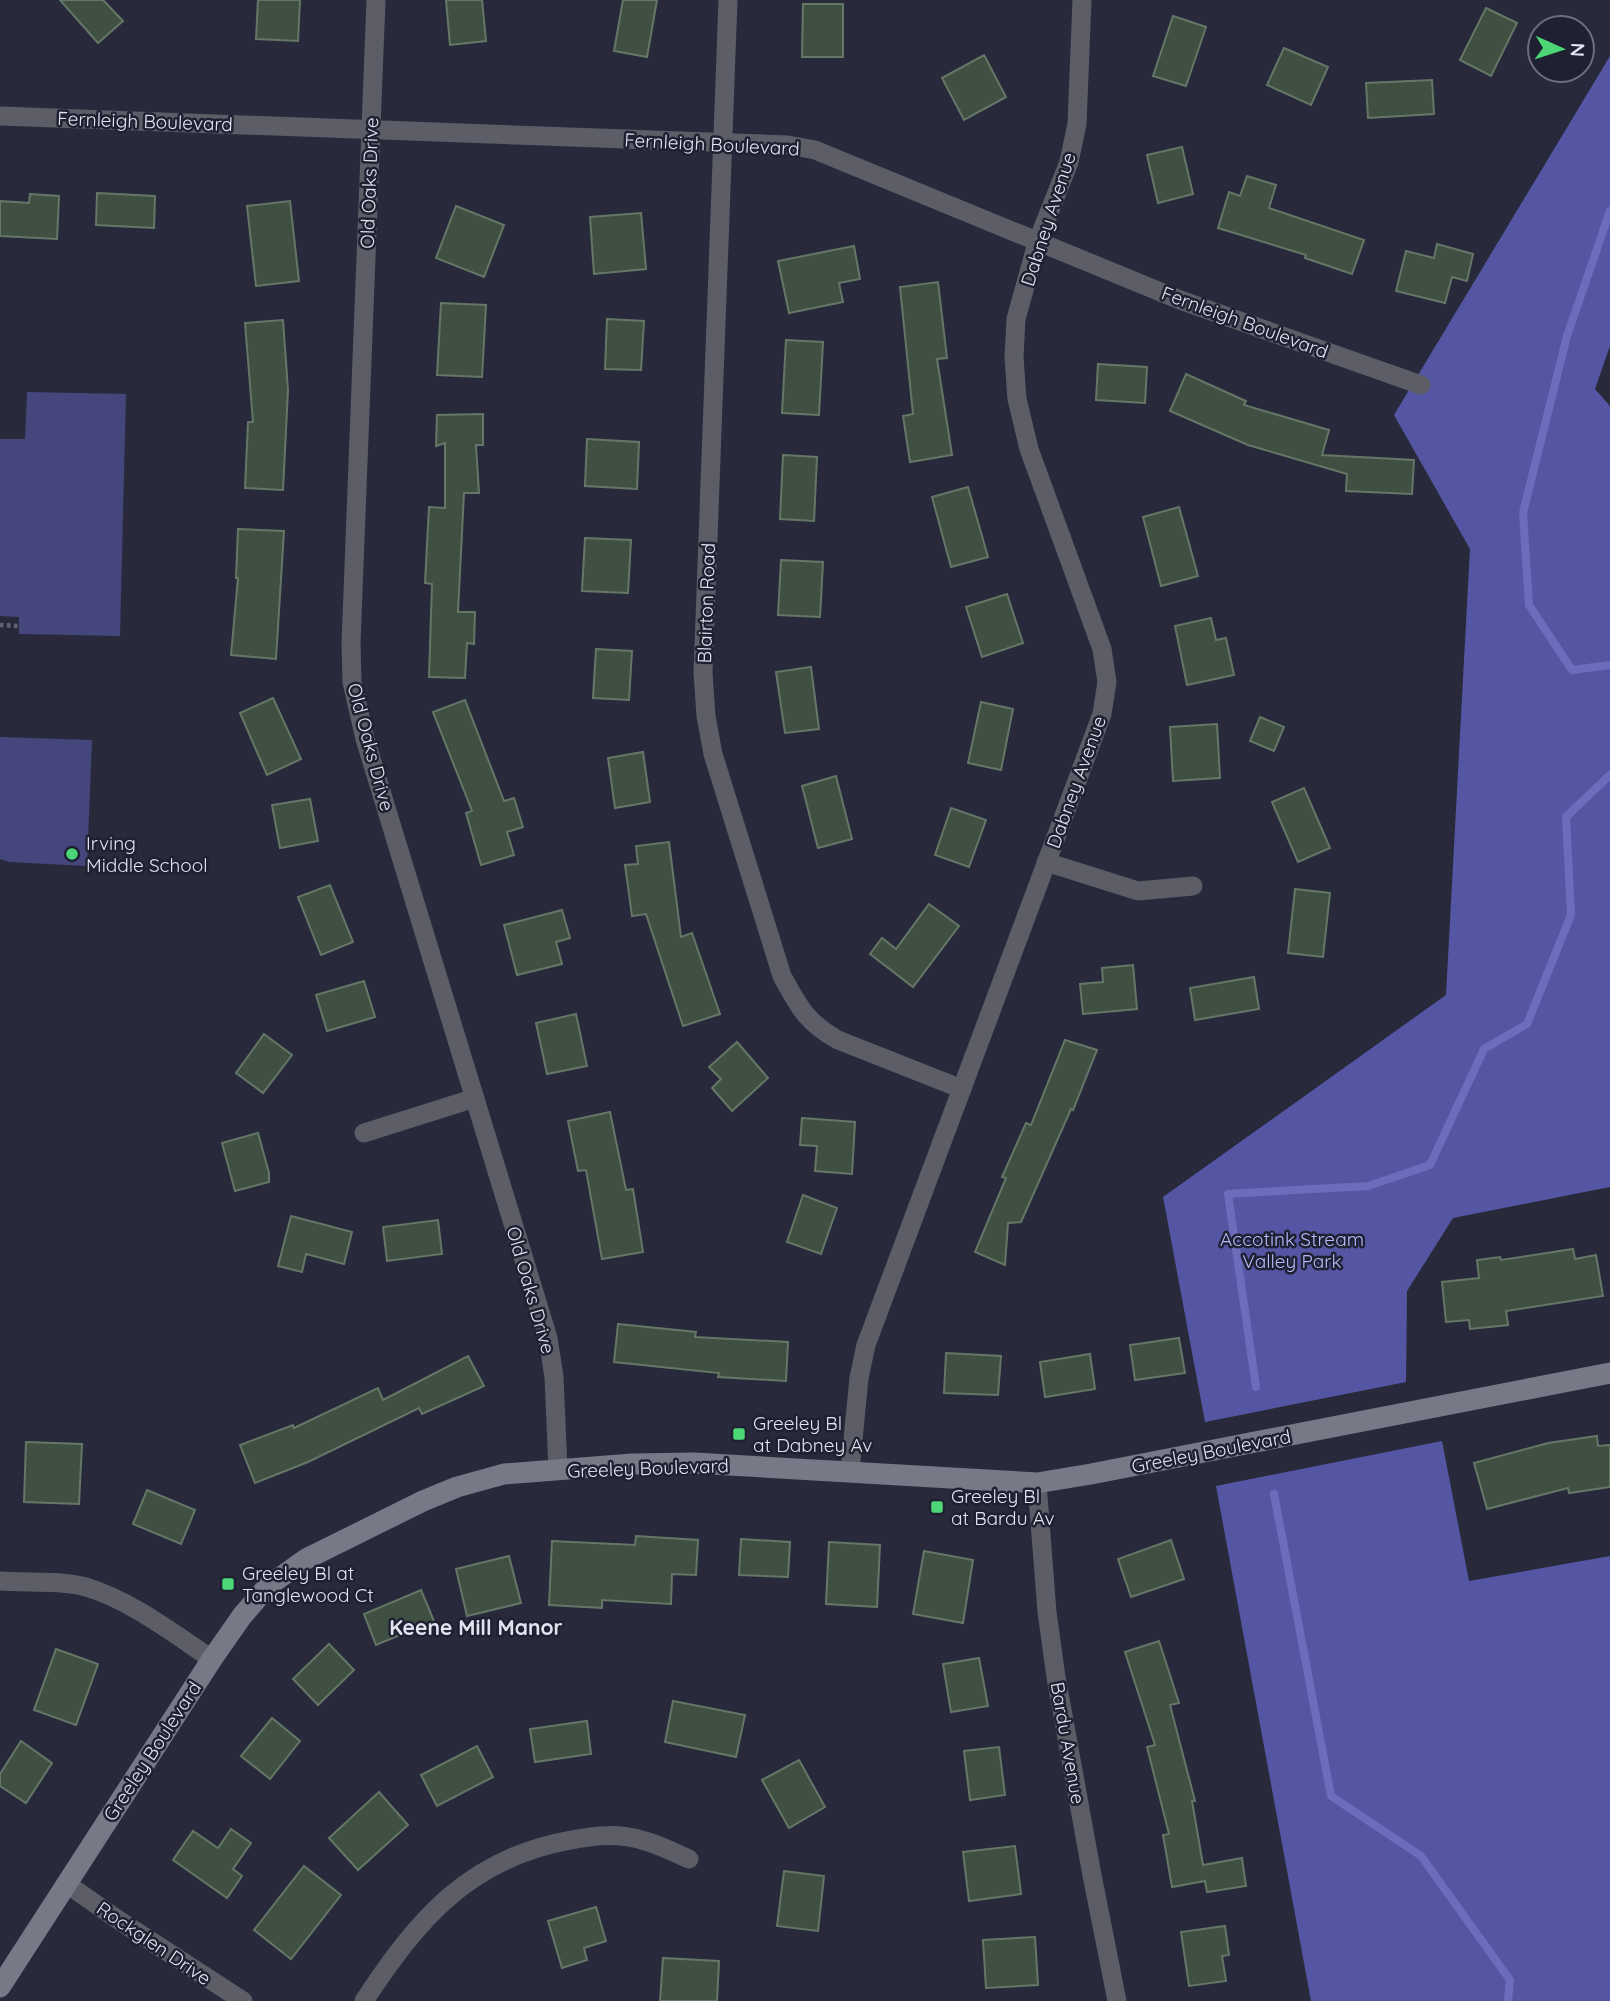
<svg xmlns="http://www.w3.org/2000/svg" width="1610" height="2001" font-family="Quicksand,sans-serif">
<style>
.green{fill:#44467c}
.forest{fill:#5556a3}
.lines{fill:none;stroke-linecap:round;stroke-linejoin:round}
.stream{stroke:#6b6dbc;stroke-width:8}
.building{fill:#3f5042;stroke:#647767;stroke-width:2}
.path{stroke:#626474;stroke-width:4.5;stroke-dasharray:3.5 3.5;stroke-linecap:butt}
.street{stroke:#5c5d66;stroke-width:19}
.secondary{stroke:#777987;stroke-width:21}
.poi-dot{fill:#4cd676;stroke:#1f2031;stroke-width:2.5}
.labels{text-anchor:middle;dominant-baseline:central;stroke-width:5;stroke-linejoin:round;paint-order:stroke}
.street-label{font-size:19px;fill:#e1e3ee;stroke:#1f2031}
.poi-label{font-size:19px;fill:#e1e3ee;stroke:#1f2031;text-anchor:start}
.park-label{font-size:19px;fill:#b6bbfb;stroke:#1f2031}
.neighbourhood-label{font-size:21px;font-weight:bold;fill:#e1e3ee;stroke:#1f2031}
</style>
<rect width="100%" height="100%" fill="#282a3b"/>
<g class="green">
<polygon points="27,392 126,394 120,636 19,634 19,617 0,616 0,439 25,439"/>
<polygon points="0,737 92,740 87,866 9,862 0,859"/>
</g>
<g class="forest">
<polygon points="1610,56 1610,346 1595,389 1610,406 1610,1187 1453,1218 1407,1291 1406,1382 1205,1422 1163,1197 1446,995 1470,549 1394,415"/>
<polygon points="1442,1441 1469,1581 1610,1556 1610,2001 1311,2001 1216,1486"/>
</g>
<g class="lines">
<g class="stream">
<polyline points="1610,211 1567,336 1523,513 1529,605 1572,670 1610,665"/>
<polyline points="1256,1387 1228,1194 1368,1186 1430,1165 1484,1049 1527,1024 1571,915 1566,817 1610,775"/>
<polyline points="1274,1494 1331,1796 1421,1856 1510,1980 1508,2001"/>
</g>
</g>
<g class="building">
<polygon points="60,0 103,0 123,21 98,43"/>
<polygon points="258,0 300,0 298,41 256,39"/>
<polygon points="446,0 482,0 486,41 450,45"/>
<polygon points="623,0 657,0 647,57 614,51"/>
<polygon points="803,4 843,4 843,57 802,57"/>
<polygon points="1486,8 1517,23 1491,76 1460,60"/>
<polygon points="1173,16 1206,27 1186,86 1153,76"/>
<polygon points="1284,48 1328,67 1311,105 1267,85"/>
<polygon points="984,55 1006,97 964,120 942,78"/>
<polygon points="1432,80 1434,114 1368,118 1366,83"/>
<polygon points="1182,147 1193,194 1158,203 1147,155"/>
<polygon points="1247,176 1276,185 1269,208 1364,240 1352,274 1305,258 1306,255 1218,228 1229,192 1240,196"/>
<polygon points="97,193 155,196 154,228 96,225"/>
<polygon points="30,194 59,196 57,239 0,236 0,201 29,203"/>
<polygon points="290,201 299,281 256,286 247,206"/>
<polygon points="456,206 504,225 484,277 436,258"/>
<polygon points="641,213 646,269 594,274 590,217"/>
<polygon points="1437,244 1473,254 1467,281 1452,277 1445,303 1396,291 1406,251 1434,258"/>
<polygon points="854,246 860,279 839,283 843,302 789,313 778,261"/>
<polygon points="938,282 947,358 937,359 952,455 910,462 903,416 913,414 900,287"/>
<polygon points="441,303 486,305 482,377 437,375"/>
<polygon points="607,319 644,321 641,370 605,369"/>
<polygon points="283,320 288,390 283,490 245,488 248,422 253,422 245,323"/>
<polygon points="786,340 823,342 819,415 782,413"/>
<polygon points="1098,364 1147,367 1145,403 1096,400"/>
<polygon points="1186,374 1246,401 1244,405 1329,430 1322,455 1414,460 1412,494 1346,491 1347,474 1248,445 1170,411"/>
<polygon points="483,414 483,445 476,445 479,493 464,493 458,612 475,612 474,644 467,643 465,678 429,677 432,584 425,583 429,507 445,508 445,443 436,446 437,415"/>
<polygon points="587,439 639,442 637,489 585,486"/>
<polygon points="783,455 817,457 814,521 780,519"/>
<polygon points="968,487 988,557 951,567 932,497"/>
<polygon points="1179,507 1198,576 1161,586 1143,517"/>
<polygon points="238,529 284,531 276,659 231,655 238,578 236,578"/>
<polygon points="585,538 631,540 628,593 582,591"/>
<polygon points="781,560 823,562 820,617 778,615"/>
<polygon points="1007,594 1023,643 982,657 966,607"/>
<polygon points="1211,618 1216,640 1226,638 1234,675 1187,685 1175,626"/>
<polygon points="596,649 632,651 629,700 593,698"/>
<polygon points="811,667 819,729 785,733 776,672"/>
<polygon points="273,698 301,759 267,775 240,713"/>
<polygon points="465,700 504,801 514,798 523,827 507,832 514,855 481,865 466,813 472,811 433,712"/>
<polygon points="981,702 1013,709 1001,770 968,763"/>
<polygon points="1260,717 1284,727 1274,751 1250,741"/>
<polygon points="1217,724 1220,778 1173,781 1170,727"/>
<polygon points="643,752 650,802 615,808 608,758"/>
<polygon points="836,776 852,839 818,848 802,786"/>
<polygon points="1304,788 1330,848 1298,862 1272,802"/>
<polygon points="310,799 318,841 280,848 272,805"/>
<polygon points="951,808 986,820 969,867 935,855"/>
<polygon points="669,842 681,937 692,933 720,1014 683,1026 646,914 632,916 625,865 638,864 636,846"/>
<polygon points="330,885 353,942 321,955 298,897"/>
<polygon points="1295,889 1330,893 1323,957 1288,953"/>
<polygon points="929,904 959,926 913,987 870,954 882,938 896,949"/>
<polygon points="562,910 570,938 556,942 562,964 517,975 504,925"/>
<polygon points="1133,965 1137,1009 1083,1014 1080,984 1103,982 1102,968"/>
<polygon points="1254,977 1259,1009 1195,1020 1190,988"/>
<polygon points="364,981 375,1017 327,1031 316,995"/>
<polygon points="576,1014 587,1066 547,1074 536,1023"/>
<polygon points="264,1034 292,1055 263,1093 236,1073"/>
<polygon points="1065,1040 1097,1050 1073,1110 1071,1109 1021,1222 1008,1223 1005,1265 975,1252 1006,1178 1002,1177 1026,1123 1031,1125"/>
<polygon points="737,1042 768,1078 732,1111 712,1088 721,1079 709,1067"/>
<polygon points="610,1112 626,1190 633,1189 643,1252 602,1259 586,1170 578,1171 568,1121"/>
<polygon points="802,1118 855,1122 852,1174 815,1171 817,1146 800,1145"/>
<polygon points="258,1133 269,1173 269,1182 235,1191 222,1143"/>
<polygon points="803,1195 837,1208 821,1254 787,1242"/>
<polygon points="291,1216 352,1232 344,1264 306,1254 302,1272 278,1266"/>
<polygon points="438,1220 442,1254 387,1261 383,1227"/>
<polygon points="1573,1249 1575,1259 1596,1255 1603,1296 1506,1311 1508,1325 1470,1329 1469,1320 1446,1322 1442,1282 1479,1278 1477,1260 1500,1257 1501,1260"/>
<polygon points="618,1324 696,1332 695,1337 788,1342 786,1381 718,1377 719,1373 614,1362"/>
<polygon points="1179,1338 1185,1373 1135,1380 1130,1345"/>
<polygon points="946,1353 1001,1356 998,1395 944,1393"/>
<polygon points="1090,1354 1095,1389 1045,1397 1040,1362"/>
<polygon points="468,1356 484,1386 422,1414 419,1408 308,1462 255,1483 240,1445 293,1425 294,1428 378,1388 383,1400"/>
<polygon points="1597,1436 1598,1446 1610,1445 1610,1487 1569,1493 1568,1488 1487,1509 1474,1463 1548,1443"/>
<polygon points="26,1442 82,1444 79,1504 24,1502"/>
<polygon points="147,1490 195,1510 181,1544 133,1524"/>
<polygon points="636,1536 698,1540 696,1575 672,1574 671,1604 602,1600 602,1608 549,1605 552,1541 635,1545"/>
<polygon points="741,1539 790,1542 788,1577 739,1575"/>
<polygon points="1171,1540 1184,1579 1131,1597 1118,1559"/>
<polygon points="829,1542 880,1545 877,1607 826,1604"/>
<polygon points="924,1551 973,1560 963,1623 913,1614"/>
<polygon points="509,1556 521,1603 467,1616 456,1569"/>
<polygon points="421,1590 434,1621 376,1645 364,1614"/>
<polygon points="1159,1641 1179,1703 1170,1705 1195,1801 1192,1801 1203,1865 1242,1858 1246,1886 1207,1892 1205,1881 1172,1887 1163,1835 1169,1834 1147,1747 1155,1745 1125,1652"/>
<polygon points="329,1644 354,1670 318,1705 293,1679"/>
<polygon points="56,1649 98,1664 76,1725 34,1710"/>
<polygon points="979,1658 988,1706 951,1712 943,1664"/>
<polygon points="673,1701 745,1715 736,1757 665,1742"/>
<polygon points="272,1718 300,1741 270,1779 241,1756"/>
<polygon points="587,1721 591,1754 535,1762 530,1729"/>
<polygon points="21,1741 52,1763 26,1803 0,1786 0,1774"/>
<polygon points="477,1746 493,1777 437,1806 421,1775"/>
<polygon points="999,1747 1005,1795 970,1800 964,1751"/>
<polygon points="799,1760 825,1807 789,1828 762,1780"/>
<polygon points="379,1792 408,1825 358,1870 329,1838"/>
<polygon points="231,1829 251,1843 233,1869 242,1876 227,1898 173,1860 193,1831 218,1848"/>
<polygon points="1015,1846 1021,1894 969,1901 963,1852"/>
<polygon points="304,1866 341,1895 291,1959 254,1930"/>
<polygon points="784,1871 824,1876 818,1931 777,1926"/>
<polygon points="596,1907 606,1941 584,1948 587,1960 562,1968 548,1921"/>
<polygon points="1225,1926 1229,1955 1222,1956 1226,1981 1189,1986 1181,1932"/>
<polygon points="1035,1937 1038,1985 986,1988 983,1940"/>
<polygon points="663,1958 719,1961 717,2001 660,2001"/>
</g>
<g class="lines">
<polyline class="path" points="0,625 19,626"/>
<g class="street">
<polyline points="376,0 351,643 352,682 365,739 548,1338 554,1377 558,1470"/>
<path d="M 728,0 L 703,673 L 706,716 L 713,754 L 782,976 C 799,1007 806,1022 838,1040 L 962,1089"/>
<polyline points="0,116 788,145 815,150 1180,300 1421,385"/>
<polyline points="1046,862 1138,891 1193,886"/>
<polyline points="364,1133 475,1098"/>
<polyline points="850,1471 859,1378 866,1345 1102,714 1107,682 1102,649 1029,449 1017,399 1014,357 1016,319 1037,243 1069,162 1077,124 1082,0"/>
<polyline points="1037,1483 1047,1612 1056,1677 1092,1875 1117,2001"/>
<path d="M 0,1581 C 28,1583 59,1580 86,1587 C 130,1600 174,1634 212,1659"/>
<polyline points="67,1884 117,1919 243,2001"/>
<path d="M 364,2001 C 418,1919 469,1858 571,1840 C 596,1835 620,1833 645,1841 C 660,1845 675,1853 689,1859"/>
</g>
<polyline class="secondary" points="0,1987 212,1659 242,1616 268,1586 306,1559 423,1501 457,1487 504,1474 632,1464 694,1463 1037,1483 1091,1474 1610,1373"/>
</g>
<g class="poi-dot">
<circle cx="72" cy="854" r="7"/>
<rect x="732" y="1427" width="14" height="14" rx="3.5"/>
<rect x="930" y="1500" width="14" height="14" rx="3.5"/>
<rect x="221" y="1577" width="14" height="14" rx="3.5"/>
</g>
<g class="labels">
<g class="street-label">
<text transform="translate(145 121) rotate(2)">Fernleigh Boulevard</text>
<text transform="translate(712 144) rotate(3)">Fernleigh Boulevard</text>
<text transform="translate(369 183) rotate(-88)">Old Oaks Drive</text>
<text transform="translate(1048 219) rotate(-72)">Dabney Avenue</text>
<text transform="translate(1245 322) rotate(20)">Fernleigh Boulevard</text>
<text transform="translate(706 603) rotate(-88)">Blairton Road</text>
<text transform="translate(371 747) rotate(75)">Old Oaks Drive</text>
<text transform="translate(1076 782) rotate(-70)">Dabney Avenue</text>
<text transform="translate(531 1290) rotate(74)">Old Oaks Drive</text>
<text transform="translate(1211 1451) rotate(-11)">Greeley Boulevard</text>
<text transform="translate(648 1468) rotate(-2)">Greeley Boulevard</text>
<text transform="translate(1068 1743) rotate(80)">Bardu Avenue</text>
<text transform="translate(152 1751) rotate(-57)">Greeley Boulevard</text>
<text transform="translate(154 1943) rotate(34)">Rockglen Drive</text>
</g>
<g class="poi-label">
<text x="86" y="843">Irving<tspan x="86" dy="22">Middle School</tspan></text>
<text x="753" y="1423">Greeley Bl<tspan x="753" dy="22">at Dabney Av</tspan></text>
<text x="951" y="1496">Greeley Bl<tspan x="951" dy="22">at Bardu Av</tspan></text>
<text x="242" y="1573">Greeley Bl at<tspan x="242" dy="22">Tanglewood Ct</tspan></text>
</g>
<g class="park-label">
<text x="1292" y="1239">Accotink Stream<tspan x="1292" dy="22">Valley Park</tspan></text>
</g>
<g class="neighbourhood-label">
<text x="476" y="1627">Keene Mill Manor</text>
</g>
</g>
<g transform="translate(1561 49) rotate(93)"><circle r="33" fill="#1f2031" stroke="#6d6e7d" stroke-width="2"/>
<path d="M0-5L12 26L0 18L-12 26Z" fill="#4cd676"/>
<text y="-10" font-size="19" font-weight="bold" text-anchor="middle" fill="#e1e3ee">N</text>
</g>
</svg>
